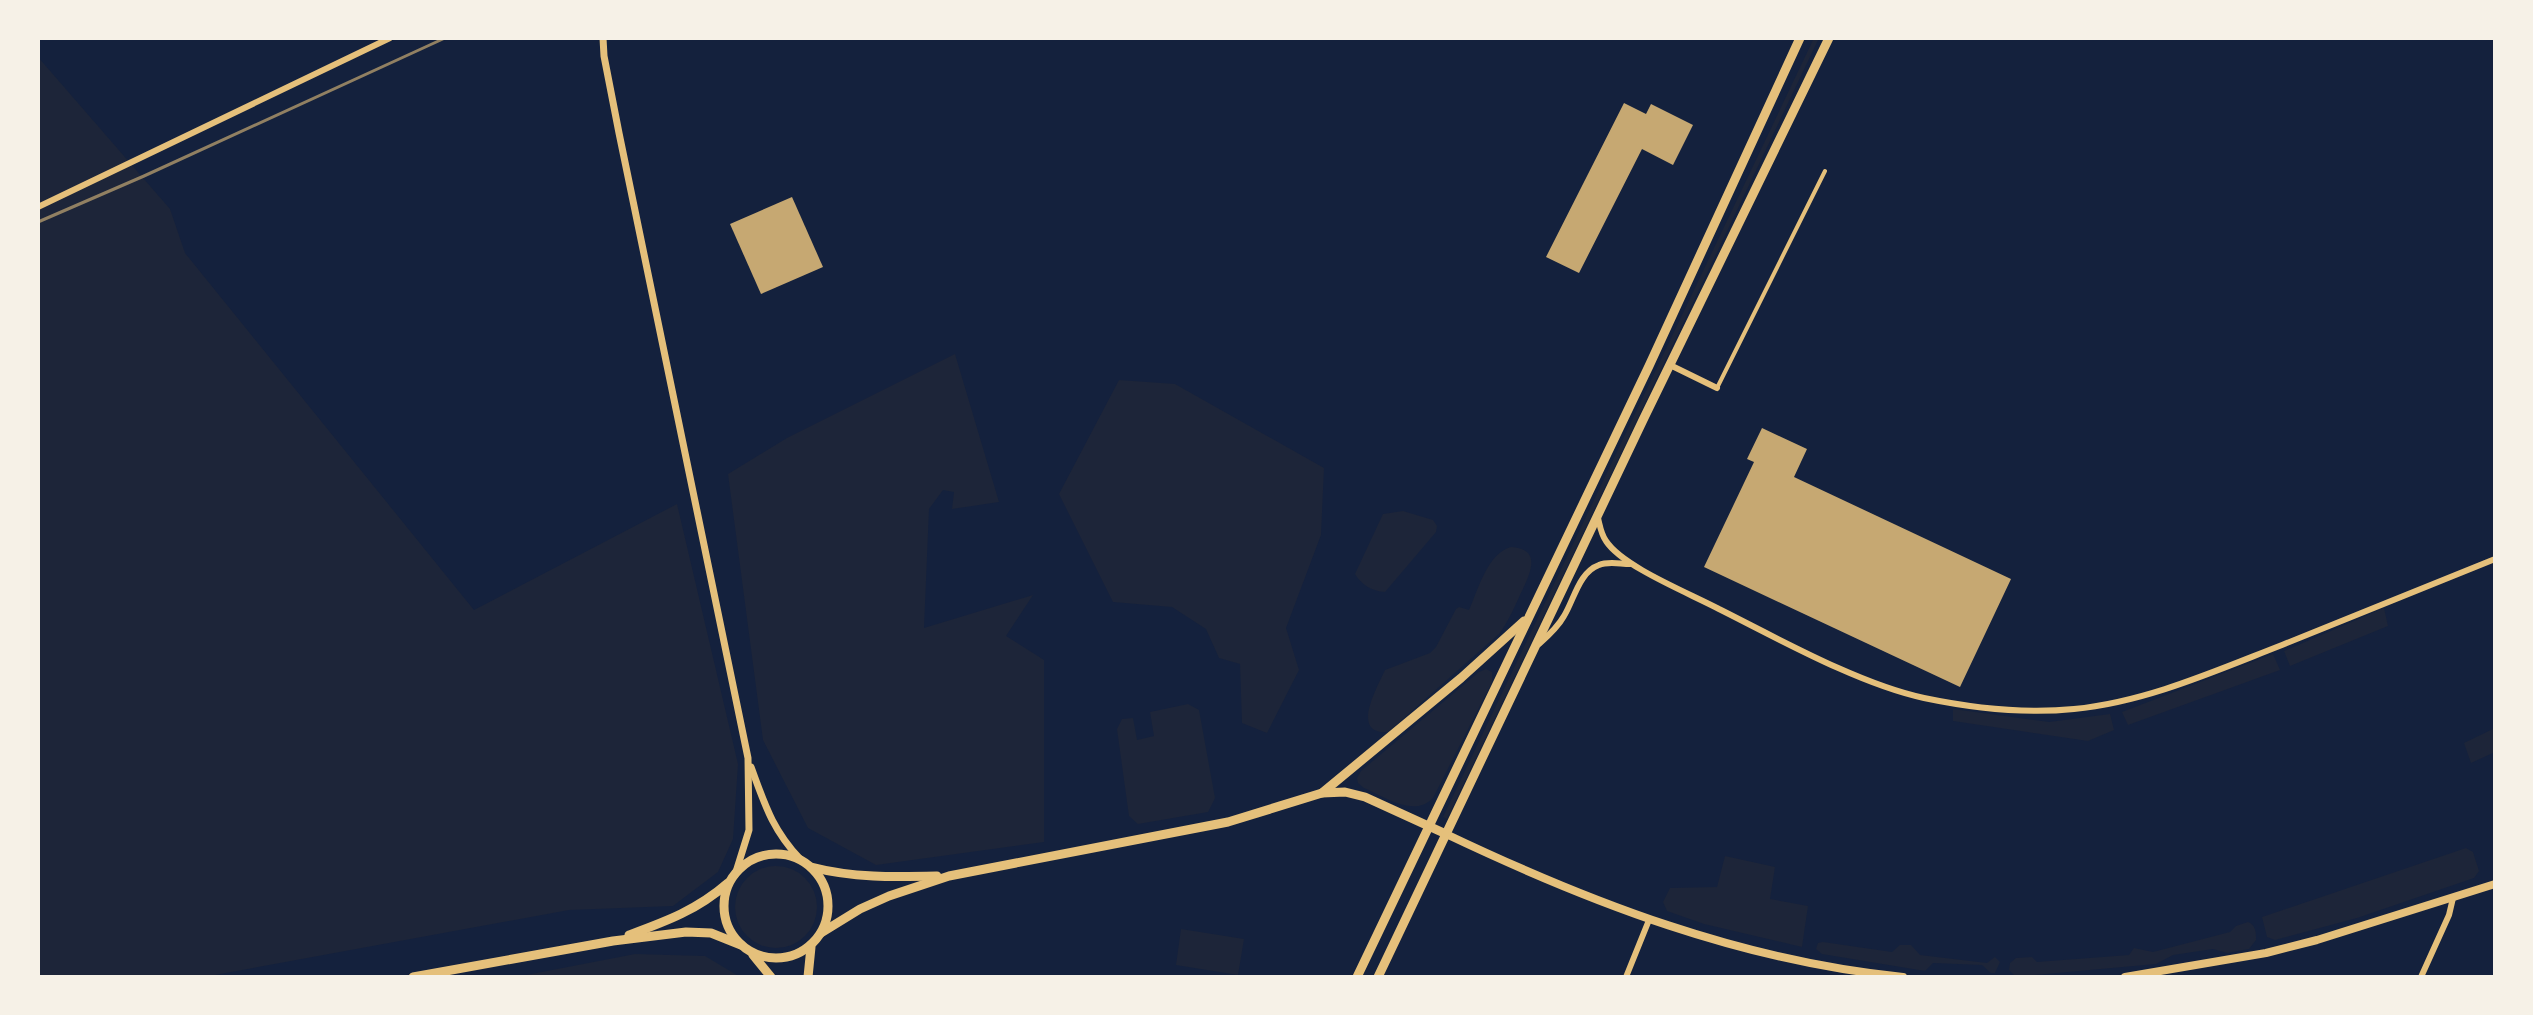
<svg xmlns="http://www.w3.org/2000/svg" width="2533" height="1015" font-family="'Work Sans',sans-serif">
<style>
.green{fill:#1d2539}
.building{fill:#c6a872}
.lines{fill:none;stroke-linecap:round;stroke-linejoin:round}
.pedestrian{stroke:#e5c07b;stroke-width:4}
.minor{stroke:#e5c07b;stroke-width:6}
.tertiary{stroke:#e5c07b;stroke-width:7}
.secondary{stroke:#e5c07b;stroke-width:8}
.primary{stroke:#e5c07b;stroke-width:9}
.rail{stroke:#918062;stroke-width:3}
</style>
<rect width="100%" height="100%" fill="#14213d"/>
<g class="green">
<polygon points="1814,38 1819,38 1447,819 1443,817"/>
<polygon points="38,57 170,209 185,253 474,610 677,504 738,764 733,839 718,872 673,906 569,910 204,977 38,977"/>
<polygon points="955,354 999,502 952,509 954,492 943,490 929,509 924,628 1033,595 1006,636 1044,660 1044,842 876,865 808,828 763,740 728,474 787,438"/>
<polygon points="1119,380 1175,384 1324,468 1321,535 1286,628 1299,670 1267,733 1242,723 1240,664 1219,658 1206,629 1172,607 1113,602 1059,494"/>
<path d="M 1403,511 L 1433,520 L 1437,526 L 1436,532 L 1385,592 C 1371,591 1362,585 1355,574 L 1383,514 Z"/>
<path d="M 1511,547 C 1544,549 1529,576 1520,595 C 1514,608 1508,622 1499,634 L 1388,732 C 1349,735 1378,686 1385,670 L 1430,653 L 1436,647 L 1456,609 L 1459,607 L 1469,610 C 1479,588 1487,554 1511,547 Z"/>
<polygon points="2384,608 2388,626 2290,666 2284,651"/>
<polygon points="2273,654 2280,670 2128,725 2122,712"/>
<path d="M 1486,669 L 1492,672 L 1492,682 L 1433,798 C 1414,818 1385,797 1364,788 L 1358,783 L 1357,778 L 1361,771 L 1479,672 Z"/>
<polygon points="1188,704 1199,710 1215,798 1208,812 1138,824 1129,816 1117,729 1122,719 1133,718 1137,740 1154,736 1150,712"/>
<polygon points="1953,709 2049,722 2110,714 2114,730 2088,741 1953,721"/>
<polygon points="2495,728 2495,752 2471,763 2464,743"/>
<polygon points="2466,848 2473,852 2479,871 2474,878 2357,918 2275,940 2267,937 2262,917"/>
<polygon points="1725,856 1775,867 1770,899 1808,906 1802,947 1704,924 1667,911 1663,902 1670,888 1717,887"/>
<circle cx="776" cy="907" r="41"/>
<path d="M 2248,922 C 2256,925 2256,933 2256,940 L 2249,949 L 2227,953 L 2213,949 L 2173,955 L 2156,964 L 2023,976 L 2014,975 L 2009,970 L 2010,963 L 2016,958 L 2032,957 L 2037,962 L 2129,955 L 2134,948 L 2153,952 L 2230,932 L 2236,926 Z"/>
<polygon points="1181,929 1244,939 1238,975 1176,965"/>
<polygon points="1823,942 1892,952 1900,945 1911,945 1920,955 1987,963 1995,957 2000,962 1995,973 1991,973 1982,965 1933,963 1925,971 1822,954 1816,949 1818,943"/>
<polygon points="635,954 705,956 740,977 516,977"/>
</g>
<g class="building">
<polygon points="1624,103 1646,114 1651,104 1693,125 1673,165 1642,149 1579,273 1546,257"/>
<polygon points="792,197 823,267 761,294 730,224"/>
<polygon points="1762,428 1807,449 1794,477 2011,579 1960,687 1704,567 1754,462 1747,459"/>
</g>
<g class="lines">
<polyline class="pedestrian" points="1717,388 1825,171"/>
<g class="minor">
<polyline points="38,207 390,38"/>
<polyline points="1670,365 1717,388"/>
<path d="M 1598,518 C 1600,526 1601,534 1606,541 C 1623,567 1689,593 1719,609 C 1779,639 1859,684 1924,698 C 1972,708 2025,714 2074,709 C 2146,702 2215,671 2282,645 C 2353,616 2424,588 2495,559"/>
<path d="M 1539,644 C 1548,636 1558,627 1564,616 C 1574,600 1579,572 1599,565 C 1608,561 1620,564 1630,564"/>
<polyline points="1626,977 1649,920"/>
<polyline points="2421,977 2449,915 2453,898"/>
</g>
<g class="tertiary">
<polyline points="603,38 604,56 619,133 748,758 749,830 735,875"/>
<path d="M 751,767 C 765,805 772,829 800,859"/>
</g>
<g class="secondary">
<path d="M 1446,834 C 1591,903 1742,961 1903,977"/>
<polyline points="2125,977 2266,953 2317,940 2495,884"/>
</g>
<g class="primary">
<polyline points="1322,793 1461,678 1524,621"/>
<circle cx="776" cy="906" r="52"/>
<path d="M 811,867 C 853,878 894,877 937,876"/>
<polyline points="821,933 860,909 889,896 949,876 1228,822 1322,793 1345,792 1365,797 1446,834"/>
<path d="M 629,935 C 667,921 697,910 728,883"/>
<polyline points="753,955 771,977"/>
<polyline points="413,977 613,941 686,932 711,933 741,945"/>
<polyline points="808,977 811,947"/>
<polyline points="1357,977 1649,366 1800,38"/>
<polyline points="1378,977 1643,420 1829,38"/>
</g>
<polyline class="rail" points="38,222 144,176 445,38"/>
</g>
<rect width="2533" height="1015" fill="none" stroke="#f6f1e7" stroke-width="80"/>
</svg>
